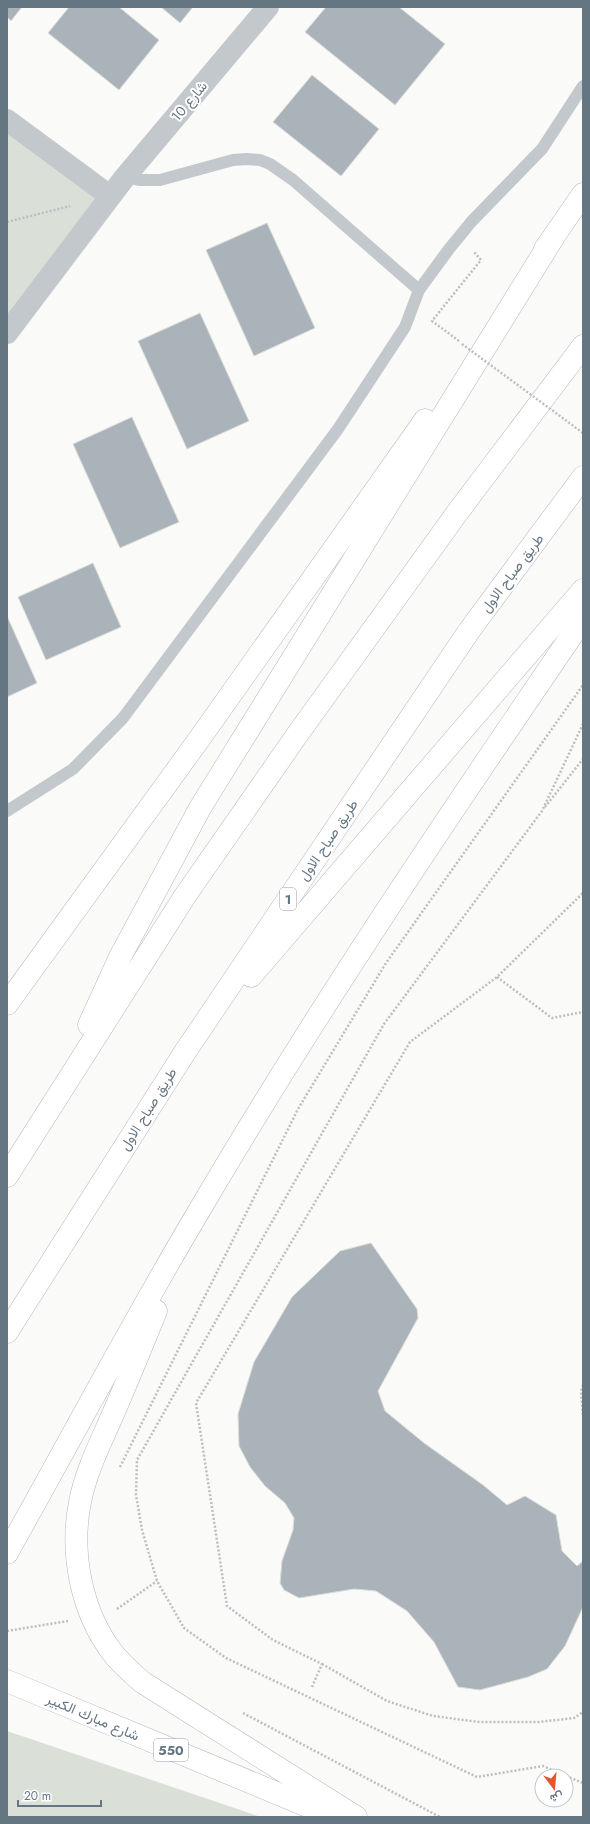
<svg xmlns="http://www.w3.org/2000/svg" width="590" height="1824" font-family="Jost,Vazirmatn,sans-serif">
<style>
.green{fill:#dadfd7}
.building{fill:#aab3b9;stroke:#dcdcda}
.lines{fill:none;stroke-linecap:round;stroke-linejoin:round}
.primary-casing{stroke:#b5babe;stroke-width:23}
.motorway-casing{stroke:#b4b9bd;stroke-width:23}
.path{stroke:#bbbfc2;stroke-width:2.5;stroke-dasharray:2 2;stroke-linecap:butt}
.service{stroke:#c3c8cc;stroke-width:12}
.minor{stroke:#c3c8cc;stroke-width:22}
.primary{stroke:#fff;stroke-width:22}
.motorway{stroke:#fff;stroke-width:22}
.path-bridge{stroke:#bbbfc2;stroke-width:2.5;stroke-dasharray:2 2;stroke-linecap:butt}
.labels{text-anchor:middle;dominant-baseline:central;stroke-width:4;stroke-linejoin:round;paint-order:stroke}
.shield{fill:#fff;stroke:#939fa8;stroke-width:1}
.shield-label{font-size:13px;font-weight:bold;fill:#657683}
.street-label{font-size:14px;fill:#657683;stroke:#fff}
</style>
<rect width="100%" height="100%" fill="#fafaf8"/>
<g class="green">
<polygon points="7,130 99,199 7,337"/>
<polygon points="7,1731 261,1817 7,1817"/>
</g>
<g class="building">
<polygon points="7,7 22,7 11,21 7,17"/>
<polygon points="69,7 119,7 159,40 119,90 48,33"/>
<polygon points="161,7 193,7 180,23"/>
<polygon points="326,7 399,7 445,44 395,105 305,32"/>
<polygon points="312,75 379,129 341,176 273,122"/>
<polygon points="267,223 315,328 254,356 206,250"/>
<polygon points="200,313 249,421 187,449 138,341"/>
<polygon points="132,417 179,522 120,548 73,444"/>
<polygon points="93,563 121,627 46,660 18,597"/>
<polygon points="7,616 37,683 7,697"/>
<polygon points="371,1243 417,1309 418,1318 378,1391 385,1411 424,1443 483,1485 507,1505 525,1496 556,1515 562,1551 577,1566 583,1561 583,1607 565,1646 547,1669 528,1677 480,1690 458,1687 434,1642 407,1611 376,1591 354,1589 299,1598 284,1590 280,1583 282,1561 293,1530 294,1518 285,1503 265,1486 250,1467 239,1446 238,1414 254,1362 292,1297 340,1251"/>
</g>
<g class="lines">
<g class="primary-casing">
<polyline id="primary" points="7,1681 334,1817"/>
</g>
<g class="motorway-casing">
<g id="motorway">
<polyline points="545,249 583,194"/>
<polyline points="251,976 583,590"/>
<polyline points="7,1004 200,738 425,420"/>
<polyline points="89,1025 120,957 200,808 553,238"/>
<polyline points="7,1176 185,896 297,735 457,513 583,346"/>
<path d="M 156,1311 C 142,1345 128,1380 113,1414 C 101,1442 86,1471 80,1502 C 70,1552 81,1611 112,1652 C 120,1663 131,1672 142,1682 L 356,1817"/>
<polyline points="7,1332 185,1052 469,631 583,477"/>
<path d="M 7,1553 C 70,1441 130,1327 196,1216 C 316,1011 449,815 583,619"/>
</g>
</g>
<g class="path">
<polyline points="7,222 70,206"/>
<polyline points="459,341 432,321 481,260 474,252"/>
<polyline points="545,807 583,759"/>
<polyline points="497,977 552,1018 583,1012"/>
<polyline points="583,1385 581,1391 583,1417"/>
<polyline points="120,1467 298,1109 386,963 583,685"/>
<polyline points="117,1609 157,1581"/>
<polyline points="7,1631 68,1621"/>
<polyline points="322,1664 387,1701 433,1716 480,1722 539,1722 574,1718 583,1712"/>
<polyline points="312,1687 322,1664 273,1640 227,1606 196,1403 410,1042 497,977 583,893"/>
<polyline points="243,1713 440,1817"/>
<polyline points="566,1776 543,1766 477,1777 226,1658 184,1628 157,1581 142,1530 136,1495 137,1460 384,1024 542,811 583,724"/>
<polyline points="566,1776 583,1783"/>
</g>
<g class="service">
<polyline points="125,177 139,180 160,180 233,160 247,159 260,160 270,164 293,180 419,290"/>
<polyline points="7,811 73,769 123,718 338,429 405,327 419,290 449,249 472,221 542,149 583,86"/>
</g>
<g class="minor">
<polyline points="7,120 110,196"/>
<polyline points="7,333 125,177 268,7"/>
</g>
<use href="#primary" class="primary"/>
<use href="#motorway" class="motorway"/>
<polyline class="path-bridge" points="462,344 583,433"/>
</g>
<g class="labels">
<g class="shield">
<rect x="280" y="888" width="16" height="22" rx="3"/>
<rect x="154" y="1739" width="34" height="22" rx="3"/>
</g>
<g class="shield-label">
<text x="288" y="899">1</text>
<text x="171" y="1750">550</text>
</g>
<g class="street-label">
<text transform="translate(189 101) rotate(-50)">شارع 10</text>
<text transform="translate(512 573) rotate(-53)">طريق صباح الاول</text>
<text transform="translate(328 840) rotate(-56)">طريق صباح الاول</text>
<text transform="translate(148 1109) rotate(-58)">طريق صباح الاول</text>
<text transform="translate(93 1717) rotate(23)">شارع مبارك الكبير</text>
</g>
</g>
<rect width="590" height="1824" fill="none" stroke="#657683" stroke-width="16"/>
<g transform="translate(554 1788) rotate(164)"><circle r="19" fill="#ffffff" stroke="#c1c8cd"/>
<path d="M0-3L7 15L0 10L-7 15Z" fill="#e4572e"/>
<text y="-6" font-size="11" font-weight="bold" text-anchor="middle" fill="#657683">ش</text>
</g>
<path d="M18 1800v6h83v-6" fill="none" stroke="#657683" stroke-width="2"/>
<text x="24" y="1800" font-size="12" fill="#657683" stroke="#ffffff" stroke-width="3" paint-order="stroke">20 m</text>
</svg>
